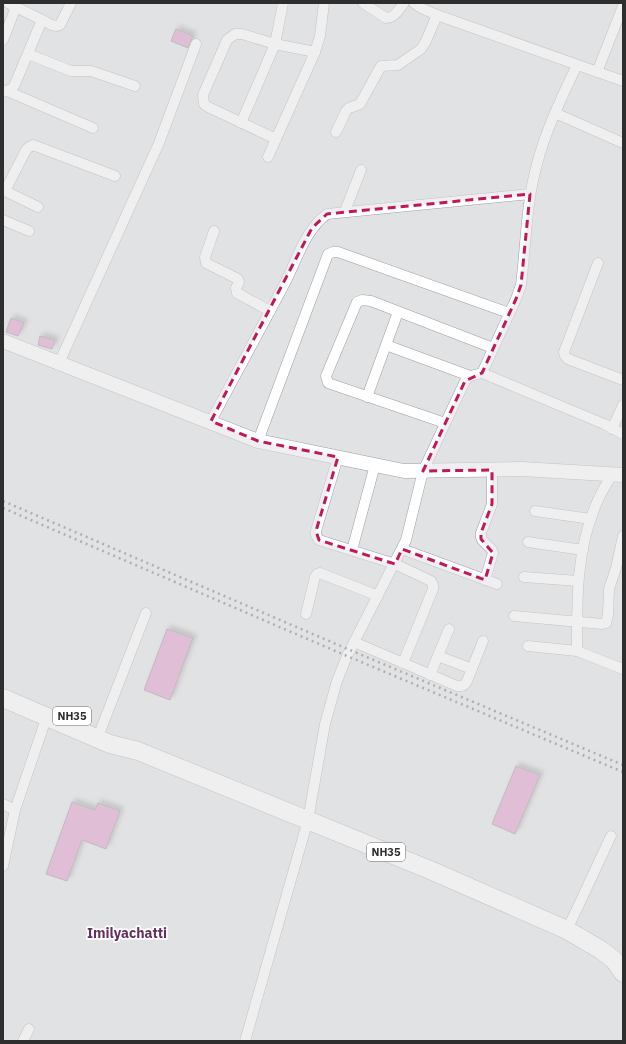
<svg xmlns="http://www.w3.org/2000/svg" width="626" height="1044" font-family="'IBM Plex Sans',sans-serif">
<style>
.building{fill:#dd93c5;stroke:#908f90;filter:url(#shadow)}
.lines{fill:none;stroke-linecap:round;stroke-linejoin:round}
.street-casing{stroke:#9e9f9f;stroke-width:11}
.secondary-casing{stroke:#9e9f9f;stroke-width:15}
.highway-casing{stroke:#9e9f9f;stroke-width:19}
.street{stroke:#fff;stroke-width:10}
.secondary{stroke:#fff;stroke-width:14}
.highway{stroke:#fff;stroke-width:18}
.rail{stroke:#717273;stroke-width:2.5;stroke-dasharray:2 4;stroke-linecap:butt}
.marked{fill:none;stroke:#c2185b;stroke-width:3;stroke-dasharray:8 5;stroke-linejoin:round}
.labels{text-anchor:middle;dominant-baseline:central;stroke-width:3.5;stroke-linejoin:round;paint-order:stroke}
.shield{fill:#fff;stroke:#6d6d6d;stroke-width:1}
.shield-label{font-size:11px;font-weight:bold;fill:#2e2e2f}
.quarter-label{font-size:14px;font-weight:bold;fill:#642f5e;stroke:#fff}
</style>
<defs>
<filter id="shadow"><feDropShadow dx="3.5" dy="-3.5" stdDeviation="2" flood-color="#0004"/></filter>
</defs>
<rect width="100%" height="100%" fill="#e1e2e3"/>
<g class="building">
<polygon points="176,29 193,36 188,48 171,41"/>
<polygon points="11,318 24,323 18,336 6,332"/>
<polygon points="40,336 55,340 52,349 38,345"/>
<polygon points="167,629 193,638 170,700 144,690"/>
<polygon points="516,766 540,775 515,834 492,824"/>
<polygon points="72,802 95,810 98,803 120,811 106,849 82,840 67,881 46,874"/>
</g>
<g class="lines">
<g class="street-casing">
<g id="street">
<path d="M 363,3 L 386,18 C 395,18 399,9 404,3"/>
<polyline points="414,3 421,8 437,15 623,81"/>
<path d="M 42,20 C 48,23 54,28 60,25 L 71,3"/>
<polyline points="3,40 16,7"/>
<polyline points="28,54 71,71 91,71 135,86"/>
<path d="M 577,65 C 562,97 546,129 537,164 C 526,203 526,245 521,285 L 516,299 L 482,373 L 604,424 L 623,434"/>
<polyline points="597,72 623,6"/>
<polyline points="7,91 93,128"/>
<polyline points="3,92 12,89 15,84 42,20 8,3"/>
<polyline points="555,113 623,143"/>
<polyline points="241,123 275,44 283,3"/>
<polyline points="336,132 346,111 349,108 360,104 381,66 398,65 421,49 426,41 437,15"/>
<polyline points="276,139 208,107 204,104 203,95 227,40 235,34 242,34 275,44 315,52"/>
<polyline points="268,157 315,52 320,36 324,3"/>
<polyline points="3,190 38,207"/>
<polyline points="5,191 26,150 29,147 33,145 115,176"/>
<polyline points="345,211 361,170"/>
<polyline points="3,220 29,231"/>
<polyline points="214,231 205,257 206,263 238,279 239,282 236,288 237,293 270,311"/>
<polyline points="598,263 564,352 565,356 568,359 623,380"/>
<polyline points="386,345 470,376"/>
<polyline points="59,363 159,143 196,44"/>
<polyline points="367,397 398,312"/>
<path d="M 211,421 C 236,375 260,329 285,283 C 297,260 305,230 327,214 L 530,194"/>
<polyline points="445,423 328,383 326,376 357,302 362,300 371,301 493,348"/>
<polyline points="612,429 623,405"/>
<polyline points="258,441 328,254 333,252 338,252 509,313"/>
<polyline points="338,457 316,531 316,535 319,540 395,564 431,581 433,585 433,589 403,663"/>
<polyline points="535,511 591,519"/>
<polyline points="528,542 583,550"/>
<polyline points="402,549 497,584"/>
<polyline points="352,550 375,465"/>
<polyline points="524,577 578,581"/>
<polyline points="485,580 493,553 492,550 482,540 481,537 481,533 492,504 492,470"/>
<polyline points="306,614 315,577 317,574 320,573 378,596"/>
<polyline points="514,616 602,624 606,623 608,615 609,589 616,568 623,536"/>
<path d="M 354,642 L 457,686 C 462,687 465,685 467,681 L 483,641"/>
<polyline points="528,646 577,651 623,669"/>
<path d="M 577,651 C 577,602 576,553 595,507 C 599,496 606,485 612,474"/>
<polyline points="438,656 472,669"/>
<polyline points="430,675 449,629"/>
<polyline points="101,729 146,613"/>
<polyline points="3,804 15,810"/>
<polyline points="3,866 15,810 47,716"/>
<polyline points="567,930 611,836"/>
<polyline points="23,1041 29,1029"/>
<polyline points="245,1041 308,820 325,724 337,681 347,656 406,540 423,471 465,381 470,376 482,373"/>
</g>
</g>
<g class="secondary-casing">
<polyline id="secondary" points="3,341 258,441 404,471 522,469 623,475"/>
</g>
<g class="highway-casing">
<polyline id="highway" points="3,698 110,744 138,751 430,870 567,930 601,950 614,960 623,973"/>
</g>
<use href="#street" class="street"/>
<use href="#secondary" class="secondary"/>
<use href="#highway" class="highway"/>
<g class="rail">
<polyline points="3,501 350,650 623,765"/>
<polyline points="3,508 347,656 623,772"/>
</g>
</g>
<path d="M0 0H626V1044H0ZM 530,194 L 521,285 L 516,299 L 482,373 L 465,381 L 423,471 L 492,470 L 492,504 L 481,533 L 481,539 L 493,553 L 485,580 L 402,549 L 395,564 L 319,540 L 316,531 L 338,457 L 258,441 L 211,421 L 312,228 L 327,214 Z" fill="#e1e2e3" fill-opacity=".55" fill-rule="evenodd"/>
<path class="marked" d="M 530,194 L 521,285 L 516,299 L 482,373 L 465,381 L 423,471 L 492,470 L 492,504 L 481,533 L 481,539 L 493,553 L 485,580 L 402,549 L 395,564 L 319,540 L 316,531 L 338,457 L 258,441 L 211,421 L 312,228 L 327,214 Z"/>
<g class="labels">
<g class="shield">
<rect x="53" y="707" width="38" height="18" rx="3"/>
<rect x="367" y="843" width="38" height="18" rx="3"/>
</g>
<g class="shield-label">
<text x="72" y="716">NH35</text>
<text x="386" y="852">NH35</text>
</g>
<g class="quarter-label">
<text x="127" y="933">Imilyachatti</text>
</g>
</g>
<rect width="626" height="1044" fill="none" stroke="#2e2e2f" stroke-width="8"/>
</svg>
